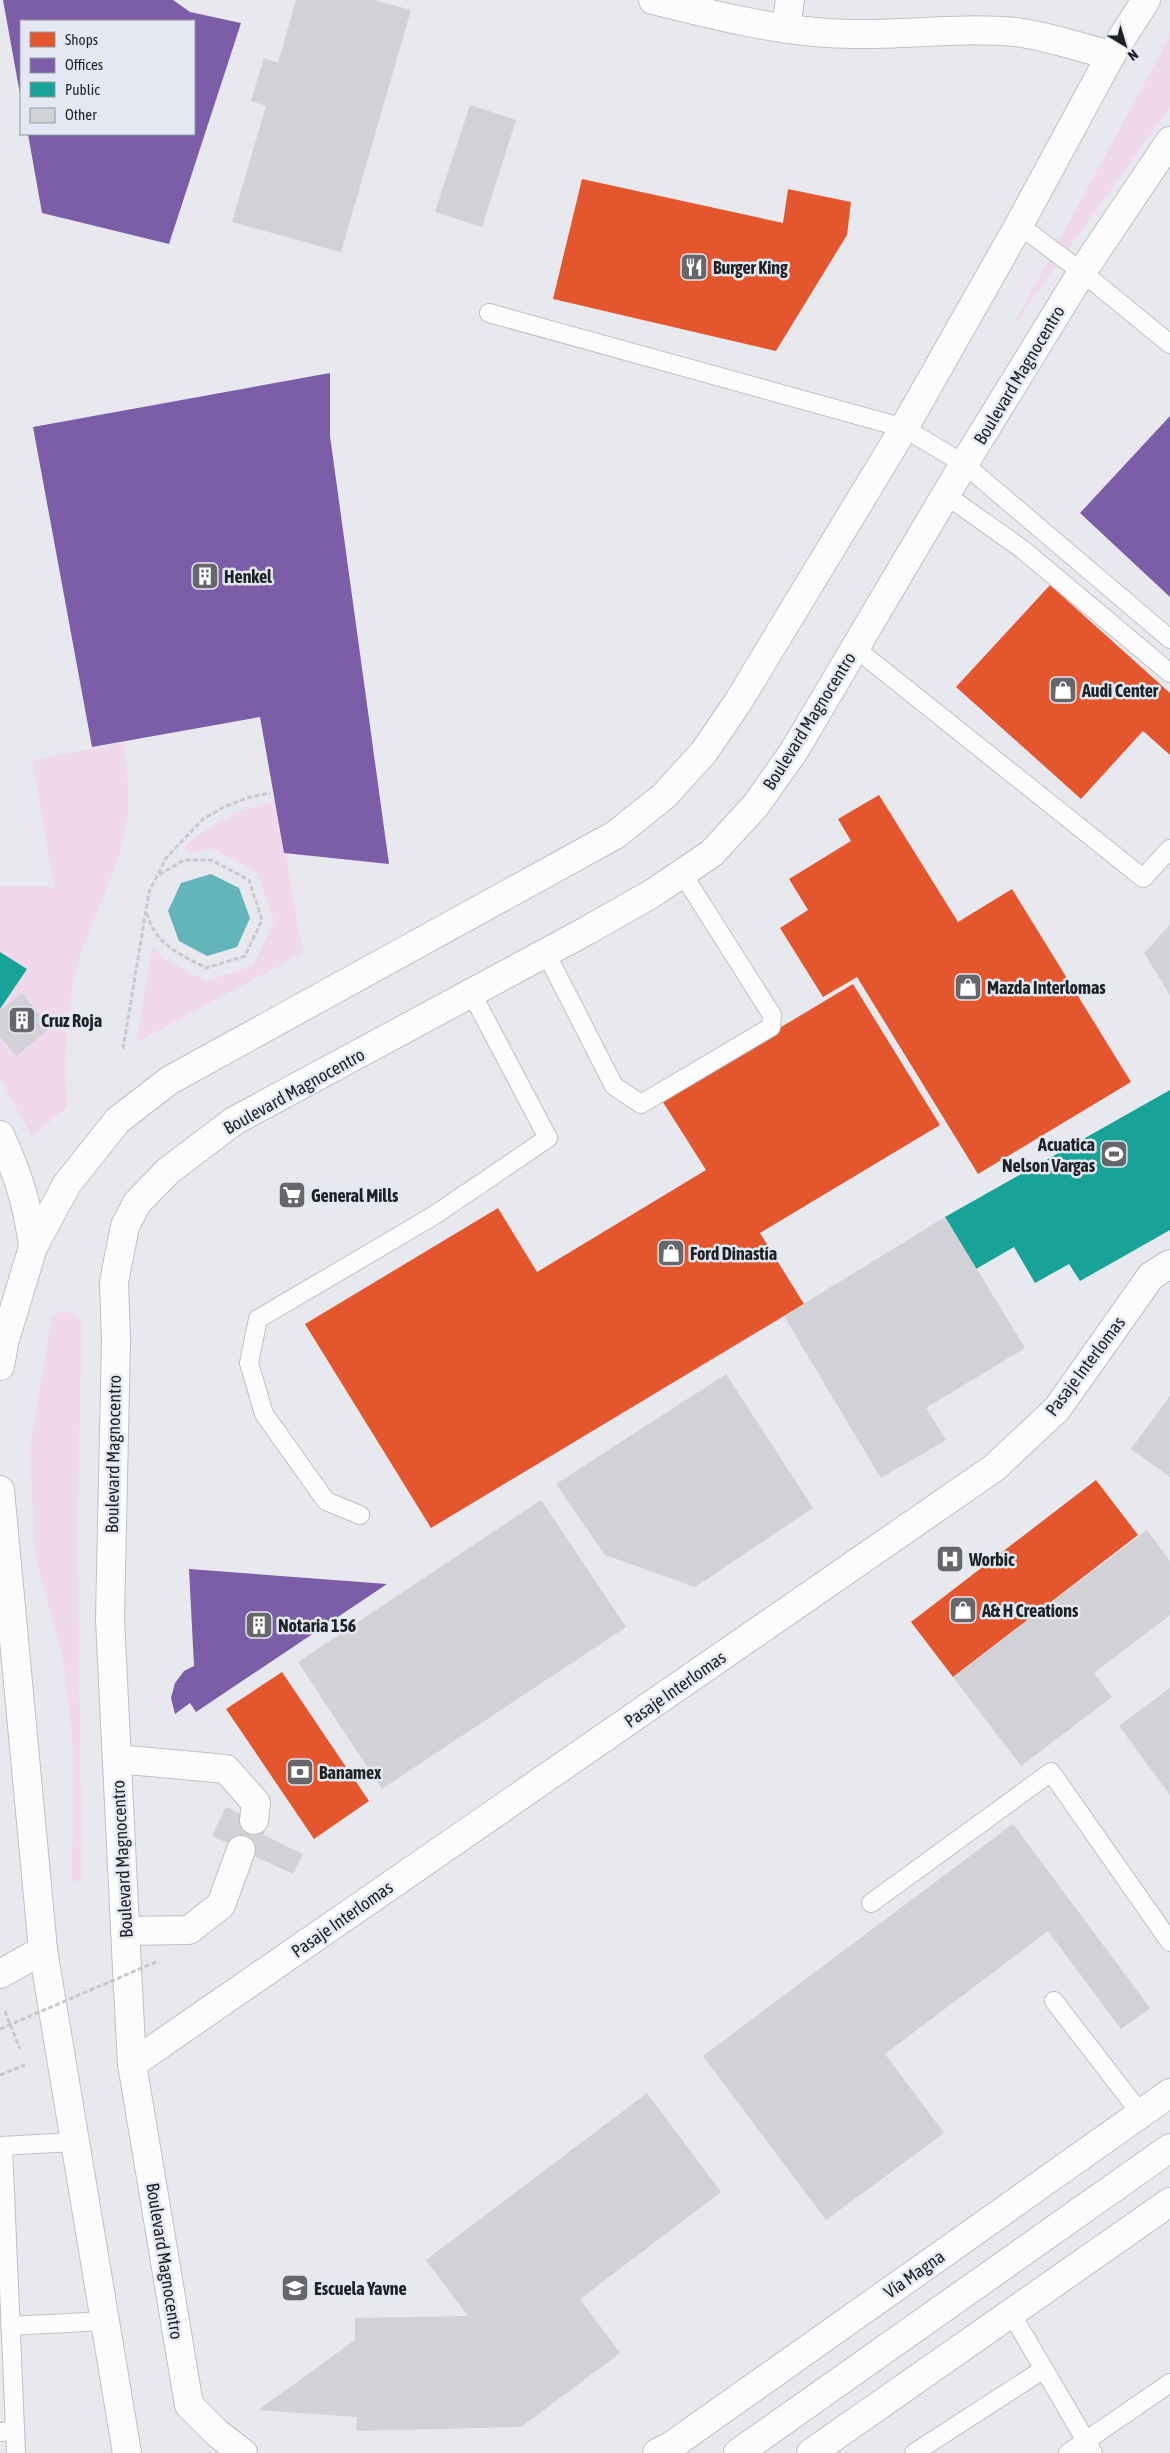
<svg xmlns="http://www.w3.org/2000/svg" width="1170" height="2453" font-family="'Asap Condensed',sans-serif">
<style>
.green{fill:#f0d8ed}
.water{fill:#63b5ba}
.shops{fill:#e4572e}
.offices{fill:#7b5ea7}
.public{fill:#17a398}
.building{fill:#d1d1d6}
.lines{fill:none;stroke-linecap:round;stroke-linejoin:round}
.lane-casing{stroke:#bfc0c4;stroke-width:20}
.street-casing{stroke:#bfc0c4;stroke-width:30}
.secondary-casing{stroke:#bfc0c4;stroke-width:30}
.path{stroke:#c8c9ca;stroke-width:3;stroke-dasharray:5 2.5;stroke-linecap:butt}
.lane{stroke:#fcfcfc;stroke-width:18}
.street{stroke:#fcfcfc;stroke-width:28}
.secondary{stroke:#fcfcfc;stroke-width:28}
.path-bridge{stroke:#c8c9ca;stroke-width:3;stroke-dasharray:5 2.5;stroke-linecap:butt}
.labels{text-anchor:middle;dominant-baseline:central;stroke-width:5;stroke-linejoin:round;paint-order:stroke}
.poi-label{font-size:18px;font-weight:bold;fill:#1f2124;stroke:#e4e8f2;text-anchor:start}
.street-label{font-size:18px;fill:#1f2124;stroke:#e4e8f2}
</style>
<rect width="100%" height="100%" fill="#e8e9ee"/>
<g class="green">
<polygon points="1170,36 1170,107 1011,329"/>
<path d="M 123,743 C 127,769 130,793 127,819 C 121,869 92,915 78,963 C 65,1010 65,1059 67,1107 L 32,1137 L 0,1078 L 0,887 L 54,887 L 32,760 Z"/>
<path d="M 276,801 L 303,953 L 137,1042 L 152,945 L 160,956 L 206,981 L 253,966 L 274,921 L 257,872 L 212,848 L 190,854 L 184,847 C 214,821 237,810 276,801 Z"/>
<path d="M 61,1311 C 71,1312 76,1315 82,1323 L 77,1525 L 82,1879 L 78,1882 L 74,1881 L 72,1877 L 74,1756 L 64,1663 L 35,1554 L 30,1451 L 50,1325 L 53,1316 Z"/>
</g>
<polygon class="water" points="211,874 239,888 250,918 237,947 207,956 179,941 168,911 181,883"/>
<g class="shops">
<polygon points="582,179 783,223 788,189 851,202 847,235 776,351 553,299"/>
<polygon points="1050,585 1170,693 1170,755 1143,731 1081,799 956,687"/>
<polygon points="879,795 958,922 1012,889 1131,1082 978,1174 857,977 823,997 780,928 808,910 789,879 851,841 838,819"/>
<polygon points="853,984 940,1125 760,1233 804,1304 431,1528 305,1324 498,1208 537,1272 706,1170 661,1099"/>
<polygon points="1096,1480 1138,1535 953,1677 911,1622"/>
<polygon points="282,1672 369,1801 314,1839 226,1709"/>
</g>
<g class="offices">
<polygon points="3,0 173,0 190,12 241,23 169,244 42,213 28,134 194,134 194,21 21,21 20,94"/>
<polygon points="330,373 330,436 389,864 284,853 260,717 92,747 33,427"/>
<polygon points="1170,416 1170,597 1080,513"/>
<polygon points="189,1569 387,1584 196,1712 190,1703 175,1714 171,1698 175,1683 184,1671 194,1666"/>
</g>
<g class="public">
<polygon points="0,952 27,969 0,1009"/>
<polygon points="1170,1090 1170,1230 1080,1281 1069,1264 1035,1283 1014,1247 976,1269 945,1217"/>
</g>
<g class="building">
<polygon points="296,0 374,0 411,10 341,252 232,222 266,106 251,101 264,58 278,63"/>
<polygon points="470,105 516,120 482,227 435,212"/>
<polygon points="1170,925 1170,995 1144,953"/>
<polygon points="22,993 50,1028 16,1056 0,1036 0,1011"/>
<polygon points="945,1217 1025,1348 926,1408 946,1440 881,1478 784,1316"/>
<polygon points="726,1374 813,1508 695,1587 605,1555 556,1484"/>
<polygon points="1170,1396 1170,1477 1131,1449"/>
<polygon points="541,1500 626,1627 382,1789 298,1662"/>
<polygon points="1147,1530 1170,1561 1170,1615 1094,1673 1112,1697 1021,1766 953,1677"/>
<polygon points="1170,1688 1170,1795 1119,1726"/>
<polygon points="226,1807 267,1826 263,1835 303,1854 293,1874 212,1836"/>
<polygon points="1013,1824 1150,2008 1121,2029 1048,1931 885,2054 944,2133 826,2220 703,2056"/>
<polygon points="647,2093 721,2192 580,2299 620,2353 521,2427 356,2431 357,2417 258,2410 355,2340 355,2318 468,2316 426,2260"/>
</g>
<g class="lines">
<g class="lane-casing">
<g id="lane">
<polyline points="1019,225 1082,272 1170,344"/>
<polyline points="489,313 904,428 964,464 1170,639"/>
<polyline points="946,495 1022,549 1170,673"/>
<polyline points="855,648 1143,878 1170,849"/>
<polyline points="546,953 614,1086 641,1104 771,1027 772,1015 682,873"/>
<polyline points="360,1515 326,1501 264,1414 249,1363 258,1319 433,1216 548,1138 472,994"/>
<polyline points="871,1903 1051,1772 1170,1942"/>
<polyline points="1054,2001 1141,2114"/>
<polyline points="0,2146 74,2142"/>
<polyline points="3,2146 16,2453"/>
<polyline points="1011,2313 1093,2453"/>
<polyline points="10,2326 105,2321"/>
<polyline points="0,2432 15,2431"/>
<polyline points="914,2453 1044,2369"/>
<polyline points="1068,2453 1170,2383"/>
</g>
</g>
<g class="street-casing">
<g id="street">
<path d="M 0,1135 C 18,1174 28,1205 33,1247"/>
<polyline points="117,1759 226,1769 256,1803 254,1820"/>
<polyline points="125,1931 189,1930 221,1905 241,1850"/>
<polyline points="0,1974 43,1950"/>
<polyline points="132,2064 994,1468 1057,1409 1151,1276 1170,1264"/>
</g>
</g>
<g class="secondary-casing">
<g id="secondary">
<path d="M 653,0 C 716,16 785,33 851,34 C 906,35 960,27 1015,32 C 1045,35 1080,48 1111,55"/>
<polyline points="786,27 790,0"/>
<polyline points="0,1366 4,1343 33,1247 67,1184 118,1120 170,1080 615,835 664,796 704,752 738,702 904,428 1019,225 1111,55 1146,0"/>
<polyline points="0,1490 43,1950 127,2453"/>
<polyline points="243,2453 217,2433 189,2405 132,2064 128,1989 110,1619 116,1340 114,1282 125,1226 137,1203 168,1171 234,1121 588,930 653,893 712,853 756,805 794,751 964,464 1082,272 1170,141"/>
<polyline points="657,2453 671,2446 1170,2093"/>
<polyline points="738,2453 1170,2148"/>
<polyline points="811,2453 1170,2202"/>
</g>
</g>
<g class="path">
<path d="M 147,913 C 154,944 180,954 206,968 L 245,956 L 262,920 L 249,880 L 211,860 L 184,860 L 157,876"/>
<polyline points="123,1049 149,892 166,858 203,819 224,807 247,798 270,793"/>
<polyline points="5,2011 20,2049"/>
<polyline points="0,2075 25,2065"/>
</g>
<use href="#lane" class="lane"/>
<use href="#street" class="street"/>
<use href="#secondary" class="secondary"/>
<polyline class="path-bridge" points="0,2029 158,1961"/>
</g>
<defs>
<g id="restaurant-square" transform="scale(1.4375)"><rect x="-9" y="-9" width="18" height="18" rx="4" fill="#65676b" stroke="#e4e8f2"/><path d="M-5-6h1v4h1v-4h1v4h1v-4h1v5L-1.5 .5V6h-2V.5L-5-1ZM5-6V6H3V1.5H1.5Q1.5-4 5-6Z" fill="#fff"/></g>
<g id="building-square" transform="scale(1.4375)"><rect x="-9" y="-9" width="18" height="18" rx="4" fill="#65676b" stroke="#e4e8f2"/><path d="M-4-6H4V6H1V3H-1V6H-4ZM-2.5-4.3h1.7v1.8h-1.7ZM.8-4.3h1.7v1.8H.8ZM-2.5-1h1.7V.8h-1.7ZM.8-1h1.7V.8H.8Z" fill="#fff"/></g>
<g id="shop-square" transform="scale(1.4375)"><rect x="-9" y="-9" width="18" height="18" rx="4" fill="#65676b" stroke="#e4e8f2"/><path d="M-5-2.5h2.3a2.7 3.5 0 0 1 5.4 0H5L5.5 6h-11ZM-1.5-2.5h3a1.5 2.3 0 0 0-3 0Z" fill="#fff"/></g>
<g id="stadium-square" transform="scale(1.4375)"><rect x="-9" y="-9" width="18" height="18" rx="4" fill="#65676b" stroke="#e4e8f2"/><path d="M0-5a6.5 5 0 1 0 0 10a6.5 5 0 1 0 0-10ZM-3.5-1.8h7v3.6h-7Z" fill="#fff"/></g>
<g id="supermarket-square" transform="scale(1.4375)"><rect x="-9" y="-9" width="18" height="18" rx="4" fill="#65676b" stroke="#e4e8f2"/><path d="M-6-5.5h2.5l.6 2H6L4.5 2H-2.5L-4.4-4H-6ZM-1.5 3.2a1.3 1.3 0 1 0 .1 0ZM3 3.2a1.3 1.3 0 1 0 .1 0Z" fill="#fff"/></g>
<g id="hospital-square" transform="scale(1.4375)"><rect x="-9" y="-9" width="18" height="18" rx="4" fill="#65676b" stroke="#e4e8f2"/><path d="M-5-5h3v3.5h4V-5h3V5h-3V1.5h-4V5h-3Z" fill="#fff"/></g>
<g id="bank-square" transform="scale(1.4375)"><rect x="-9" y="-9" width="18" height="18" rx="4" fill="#65676b" stroke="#e4e8f2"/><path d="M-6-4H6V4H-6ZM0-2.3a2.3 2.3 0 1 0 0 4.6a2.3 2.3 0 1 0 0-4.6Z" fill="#fff"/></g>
<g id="school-square" transform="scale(1.4375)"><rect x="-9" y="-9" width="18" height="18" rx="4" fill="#65676b" stroke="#e4e8f2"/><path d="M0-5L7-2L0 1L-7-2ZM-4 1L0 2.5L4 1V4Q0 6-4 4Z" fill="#fff"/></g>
</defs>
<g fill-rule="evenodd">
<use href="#restaurant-square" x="694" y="267"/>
<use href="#building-square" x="205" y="576"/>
<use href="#shop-square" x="1063" y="690"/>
<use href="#shop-square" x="968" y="987"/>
<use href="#building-square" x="22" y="1020"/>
<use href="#stadium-square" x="1114" y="1154"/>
<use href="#supermarket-square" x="292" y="1195"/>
<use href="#shop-square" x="671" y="1253"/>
<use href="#hospital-square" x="950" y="1559"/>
<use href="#shop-square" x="963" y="1610"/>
<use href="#building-square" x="259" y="1625"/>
<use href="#bank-square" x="300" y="1772"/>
<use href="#school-square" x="295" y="2288"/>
</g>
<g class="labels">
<g class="poi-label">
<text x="713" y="267">Burger King</text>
<text x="224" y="576">Henkel</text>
<text x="1082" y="690">Audi Center</text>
<text x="987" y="987">Mazda Interlomas</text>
<text x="41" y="1020">Cruz Roja</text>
<text x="1095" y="1144" text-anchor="end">Acuatica<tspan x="1095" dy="21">Nelson Vargas</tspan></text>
<text x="311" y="1195">General Mills</text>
<text x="690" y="1253">Ford Dinastía</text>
<text x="969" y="1559">Worbic</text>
<text x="982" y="1610">A&amp; H Creations</text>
<text x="278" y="1625">Notaria 156</text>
<text x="319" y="1772">Banamex</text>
<text x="314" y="2288">Escuela Yavne</text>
</g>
<g class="street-label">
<text transform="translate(1019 375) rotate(-59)">Boulevard Magnocentro</text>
<text transform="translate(809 721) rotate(-58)">Boulevard Magnocentro</text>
<text transform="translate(294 1091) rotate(-29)">Boulevard Magnocentro</text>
<text transform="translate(1085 1366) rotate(-53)">Pasaje Interlomas</text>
<text transform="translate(113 1454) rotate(-89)">Boulevard Magnocentro</text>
<text transform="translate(675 1689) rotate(-35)">Pasaje Interlomas</text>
<text transform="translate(122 1859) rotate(-93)">Boulevard Magnocentro</text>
<text transform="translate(342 1919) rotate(-35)">Pasaje Interlomas</text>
<text transform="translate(165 2261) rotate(81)">Boulevard Magnocentro</text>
<text transform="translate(914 2274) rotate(-35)">Vía Magna</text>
</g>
</g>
<rect x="20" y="20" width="175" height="115" fill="#e4e8f2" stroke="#9598a0"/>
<rect x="30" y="32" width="25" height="15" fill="#e4572e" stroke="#9598a0"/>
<text x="65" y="45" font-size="15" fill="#1f2124">Shops</text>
<rect x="30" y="58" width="25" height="15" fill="#7b5ea7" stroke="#9598a0"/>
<text x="65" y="70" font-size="15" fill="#1f2124">Offices</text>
<rect x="30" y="82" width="25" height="15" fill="#17a398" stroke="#9598a0"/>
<text x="65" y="95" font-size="15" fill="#1f2124">Public</text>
<rect x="30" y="108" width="25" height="15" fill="#d1d1d6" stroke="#9598a0"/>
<text x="65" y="120" font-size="15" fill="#1f2124">Other</text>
<g transform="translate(1125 45) rotate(142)" stroke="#e4e8f2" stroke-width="4" paint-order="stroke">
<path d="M0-4L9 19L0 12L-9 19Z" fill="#1f2124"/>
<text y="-8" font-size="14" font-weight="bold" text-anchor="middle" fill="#1f2124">N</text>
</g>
</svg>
